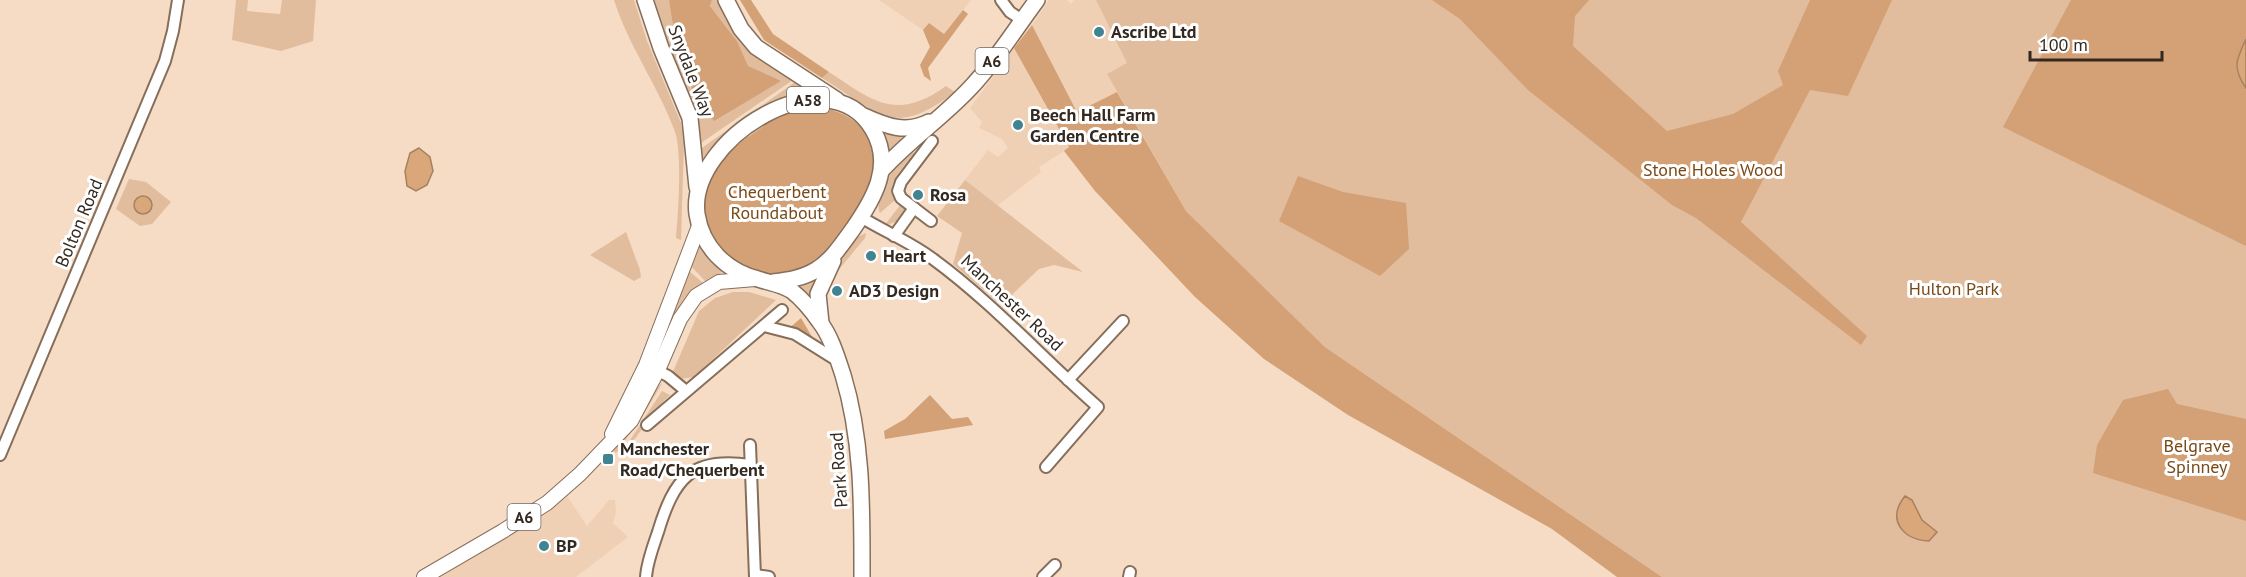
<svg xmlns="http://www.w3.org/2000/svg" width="2246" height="577" viewBox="0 0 2246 577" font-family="'PT Sans',sans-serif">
<rect width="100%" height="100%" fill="#f6dcc5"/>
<g fill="#f0d0b4">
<polygon points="879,0 971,0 944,34 929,23 923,30"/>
<polygon points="1049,0 1067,0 1071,4 1074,0 1096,0 1128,63 1108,74 1117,92 1078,113 1032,25"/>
<polygon points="1014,48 1069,148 1039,167 1041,172 997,206 965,180 988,150 998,157 1008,148 1002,139 979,128 982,122 970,108"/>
<polygon points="567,496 587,526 609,500 615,500 616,512 613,523 628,537 576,577 435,577"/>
</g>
<g fill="#e1bd9d">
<polygon points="236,0 248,0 247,11 280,14 282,0 316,0 313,41 281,51 232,40"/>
<path d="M614 0H634L647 41 681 123 684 143 681 240 676 238C678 214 683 150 674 129 657 84 628 45 614 0Z"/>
<path d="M651 0H669L677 51 748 67 737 41 710 6 712 0H719C744 44 749 53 793 80L701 143 696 116 666 44Z"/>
<polygon points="1096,0 2246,0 2246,577 1662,577 1325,347 1186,211 1107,74 1127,63"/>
<path d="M829 72C873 101 896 122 946 86L955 92C893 139 880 114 822 78Z"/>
<polygon points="795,82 814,93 777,100 717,142 701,161 699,150"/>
<polygon points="880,132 901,136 904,142 888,157"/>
<path d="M909 150 914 153C906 165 882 186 895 200L880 213C872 197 898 162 909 150Z"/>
<polygon points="129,179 146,182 171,202 152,224 140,226 116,209"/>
<polygon points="965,180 1083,272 1054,265 1039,269 1001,305 953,264 962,233 937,216"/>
<polygon points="901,204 907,210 898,221 884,226"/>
<polygon points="626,232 640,270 641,277 634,281 590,255"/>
<polygon points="866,233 865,238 826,285 851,240"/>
<polygon points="698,243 724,271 706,282 690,265"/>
<polygon points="688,270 703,283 679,308 657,358 655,354"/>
<polygon points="815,279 813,299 807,300 794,287"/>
<polygon points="733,292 749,292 776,300 694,377 680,379 672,374 699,311 715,298"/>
<path d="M663 382 642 417 616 453 614 451C622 440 657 385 663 382Z"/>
<path d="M662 391 670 395C650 412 642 435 623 451Z"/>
</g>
<g fill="#d3a175">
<path d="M669 0H712L710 6 737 41 748 66 781 81 714 121C684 88 675 42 669 0Z"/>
<polygon points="740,0 751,0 773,34 829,72 822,78 764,40"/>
<polygon points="1432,0 1589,0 1575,16 1573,46 1667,131 1733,114 1783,85 1778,71 1810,0 1892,0 1848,96 1810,90 1741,222 1867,336 1861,345 1696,218 1672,205 1528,90 1460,19"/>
<path d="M2071 0H2246C2246 12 2246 28 2246 39 2240 63 2228 62 2246 88V246L2003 127Z"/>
<polygon points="963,10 968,14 928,68 931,81 924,76 920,65 930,47 923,30 929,23 944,34"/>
<polygon points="1032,25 1077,112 1117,92 1186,211 1325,347 1662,577 1617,577 1552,529 1348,415 1264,359 1195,297 1095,191 1064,151 1069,147 1014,48"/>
<path d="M817 107C850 111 879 132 875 169 872 190 858 209 846 226 837 239 827 254 813 263 797 274 774 277 756 271 735 264 718 252 709 231 691 187 724 152 758 130 768 123 778 114 789 111 798 109 808 108 817 107Z"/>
<polygon points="1298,176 1343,192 1406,203 1409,249 1380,276 1279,221"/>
<polygon points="801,318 815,342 787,330"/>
<polygon points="2168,389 2177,404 2246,419 2246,521 2093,473 2097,445 2123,400"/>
<polygon points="930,395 952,419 968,417 973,425 885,439 884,431 905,419"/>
</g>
<g fill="#d9a77a" stroke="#a7815f" stroke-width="1.5">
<path d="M2246 39V88C2232 68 2236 60 2246 39Z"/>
<polygon points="419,148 430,157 433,171 427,185 416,191 407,186 405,171 410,153"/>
<circle cx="143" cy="205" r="9"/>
<path d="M1905 496 1912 500 1922 520 1937 532 1929 541C1903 540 1886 520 1905 496Z"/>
</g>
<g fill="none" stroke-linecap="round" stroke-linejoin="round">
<g stroke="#866e5a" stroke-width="14">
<g id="minor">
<polyline points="1001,0 1010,12 1022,20"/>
<path d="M861 217C885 232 911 242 933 259 993 303 1043 359 1098 407L1046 467"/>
<polyline points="931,221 901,198 898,191 901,182 932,141"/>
<polyline points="894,236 914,208"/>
<polyline points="764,326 795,334 838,361"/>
<polyline points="652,368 668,376 686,391"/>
<polyline points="1068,380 1123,321"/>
<polyline points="647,425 782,310"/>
<polyline points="750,445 755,577"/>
<polyline points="0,455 165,61 173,31 178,0"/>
<polyline points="756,575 769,577"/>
<path d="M646 577C647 562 653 547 658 532 674 479 691 456 750 465"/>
<polyline points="1043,577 1055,565"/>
<polyline points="1129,577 1130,572"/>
</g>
</g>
<g stroke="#866e5a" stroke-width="16">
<g id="major">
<polyline points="612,434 646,365 699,226"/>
<polyline points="424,577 503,531 547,503 580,474 631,421 658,370 680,319 696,296 719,282 755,279"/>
</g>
</g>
<g stroke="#866e5a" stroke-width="18">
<g id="highway">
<polyline points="645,0 661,48 690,118 697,187"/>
<polyline points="726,0 741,29 756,47 837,100"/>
<path d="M864 116C886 126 906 134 929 122"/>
<path d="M882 170C910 139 945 116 973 85 997 59 1016 28 1037 0"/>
<path d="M773 282C789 280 803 278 816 270 832 260 842 244 853 229 873 200 894 166 873 130 828 52 687 140 697 214 702 247 726 271 758 279 770 283 781 284 792 291 802 299 812 311 819 321 831 336 837 357 843 375 863 441 862 508 862 577"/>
<polyline points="821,323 818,294 833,261"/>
</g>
</g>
<use href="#minor" stroke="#fff" stroke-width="10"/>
<use href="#major" stroke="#fff" stroke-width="14"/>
<use href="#highway" stroke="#fff" stroke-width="15"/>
</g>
<g fill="#408492" stroke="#fff" stroke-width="2">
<circle cx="1099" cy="32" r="6"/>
<circle cx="1018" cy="125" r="6"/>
<circle cx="918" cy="195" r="6"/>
<circle cx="871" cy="256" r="6"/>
<circle cx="837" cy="291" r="6"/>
<rect x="602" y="453" width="12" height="12" rx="3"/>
<circle cx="544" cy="546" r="6"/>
</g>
<g text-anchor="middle" stroke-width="6" stroke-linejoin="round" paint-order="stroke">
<g fill="#fff" stroke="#706963" stroke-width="1.5">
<rect x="975.5" y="48" width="33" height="26" rx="4.5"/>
<rect x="787" y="87" width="42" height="26" rx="4.5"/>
<rect x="507.5" y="504" width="33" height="26" rx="4.5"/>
</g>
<g font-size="16" font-weight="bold" fill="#332920">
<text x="992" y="67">A6</text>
<text x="808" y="106">A58</text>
<text x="524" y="523">A6</text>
</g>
<g font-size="18" font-weight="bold" fill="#332920" stroke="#fff" text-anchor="start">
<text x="1111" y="38">Ascribe Ltd</text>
<text x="1030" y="121">Beech Hall Farm<tspan x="1030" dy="21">Garden Centre</tspan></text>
<text x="930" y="201">Rosa</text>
<text x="883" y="262">Heart</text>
<text x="849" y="297">AD3 Design</text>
<text x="620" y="455">Manchester<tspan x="620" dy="21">Road/Chequerbent</tspan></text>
<text x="556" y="552">BP</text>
</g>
<g font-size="18" fill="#332920" stroke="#fff">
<text transform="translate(691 71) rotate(69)" y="6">Snydale Way</text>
<text transform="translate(79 223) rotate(-67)" y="6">Bolton Road</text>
<text transform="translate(1012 303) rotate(43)" y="6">Manchester Road</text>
<text transform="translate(839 470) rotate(-94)" y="6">Park Road</text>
</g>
<g font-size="18" fill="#794917" stroke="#fff">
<text x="1713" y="176">Stone Holes Wood</text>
<text x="777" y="198">Chequerbent<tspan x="777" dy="21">Roundabout</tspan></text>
<text x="1954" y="295">Hulton Park</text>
<text x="2197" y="452">Belgrave<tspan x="2197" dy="21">Spinney</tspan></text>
</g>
</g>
<path d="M2030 51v9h132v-9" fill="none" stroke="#332920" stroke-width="3"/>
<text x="2039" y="51" font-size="18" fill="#332920" stroke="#ffffff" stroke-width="4.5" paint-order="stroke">100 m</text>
</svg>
